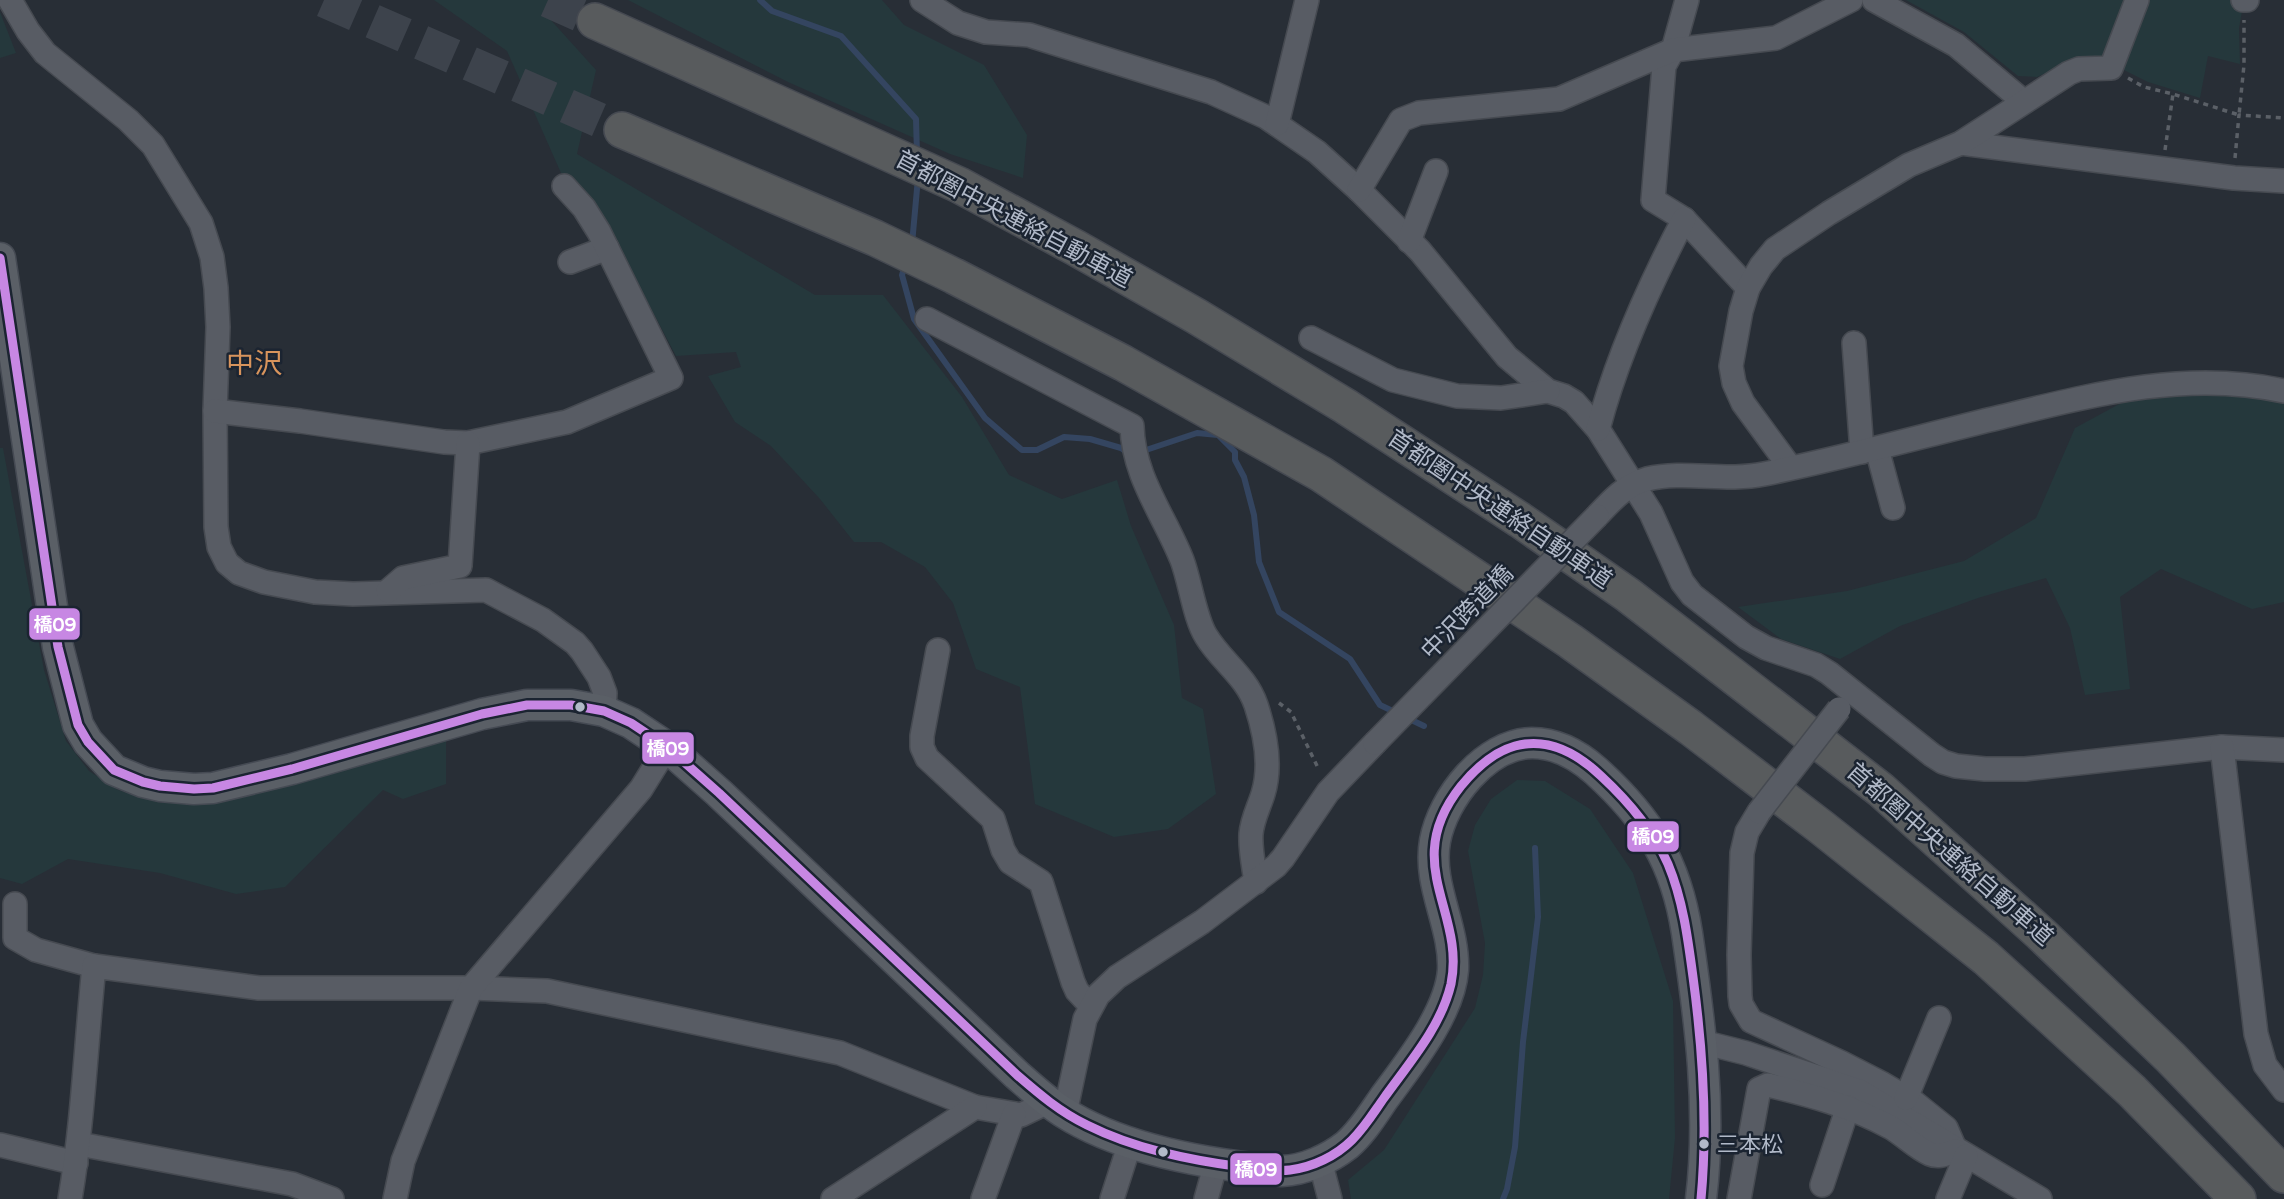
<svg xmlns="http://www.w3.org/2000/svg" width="2284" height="1199" viewBox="0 0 2284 1199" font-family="'Varela Round','Noto Sans JP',sans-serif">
<rect width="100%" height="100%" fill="#282e36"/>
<g fill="#25383c">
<polygon points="434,0 572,0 549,18 596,70 577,154 815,295 883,295 962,397 1009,475 1062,499 1117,480 1131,526 1174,625 1182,698 1203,709 1216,794 1168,829 1114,837 1035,804 1020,687 976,669 953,603 925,567 881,542 854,542 820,499 771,446 735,422 708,376 741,367 736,352 676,356 610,231 591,199 561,173 507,51"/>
<polygon points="628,0 882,0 904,25 984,65 1027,135 1023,178 950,154 788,82"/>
<polygon points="1906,0 2244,0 2239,28 2240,64 2208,56 2200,98 2148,82 2108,62 2081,57 2037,77 2018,76 1964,32"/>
<polygon points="0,12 16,53 0,58"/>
<polygon points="2186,394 2262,394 2284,401 2284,602 2252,609 2161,569 2120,597 2130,689 2085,695 2070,628 2046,578 1978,598 1900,626 1840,659 1781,639 1738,607 1847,591 1964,561 2036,518 2075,428 2123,402"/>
<polygon points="0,448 3,448 44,670 66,741 89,771 118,790 161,803 203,801 412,750 446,740 446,784 403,799 383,790 285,887 236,894 160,873 68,859 22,884 0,878"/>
<polygon points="1517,780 1545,781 1590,809 1633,873 1673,1001 1675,1138 1669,1199 1351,1199 1348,1180 1384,1150 1475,1008 1483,975 1485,943 1468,851 1475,825 1491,799"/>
</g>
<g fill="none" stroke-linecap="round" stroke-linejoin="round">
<g stroke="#344560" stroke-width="6">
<polyline points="760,0 772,11 841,36 916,119 917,154"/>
<polyline points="912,244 918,178"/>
<polyline points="905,265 902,275 914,319 985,418 1022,450 1037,450 1064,437 1090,439 1121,448 1130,455"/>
<polyline points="1140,452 1197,433 1218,435 1235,452 1235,460 1244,477 1254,515 1259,562 1279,612 1350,659 1380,705 1424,726"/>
<polyline points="1503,1199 1507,1189 1515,1147 1523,1042 1538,917 1535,848"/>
</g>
<g stroke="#3d434c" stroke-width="35" stroke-dasharray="35 18" stroke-linecap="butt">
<polyline points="324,0 622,130"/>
<polyline points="548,0 595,21"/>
</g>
<g stroke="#464a51" stroke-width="26">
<g id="minor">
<polyline points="10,0 28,31 45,53 128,120 153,145 201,223 212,257 216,288 218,327 215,411 216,527 219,547 227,563 239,573 264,582 315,592 353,594 486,590 543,620 575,643 582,651 599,677 605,693 604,711"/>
<polyline points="922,0 958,23 986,32 1029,35 1211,92 1266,117 1317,152 1359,190 1420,251 1507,357 1548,391 1564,396 1574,402 1598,429 1651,513 1682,582 1692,595 1746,637 1766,648 1816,665 1829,673 1932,755 1943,762 1956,766 1985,769 2025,769 2222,747 2284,750"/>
<polyline points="1687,0 1673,50 1664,66 1653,200 1684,219 1748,288"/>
<polyline points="1874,0 1956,45 2023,101"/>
<polyline points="2243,0 2247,0"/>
<polyline points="1277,124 1307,0"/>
<polyline points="1961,143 2234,178 2284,181"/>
<polyline points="1359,190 1401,120 1419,113 1559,99 1673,50 1776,38 1851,0"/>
<polyline points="1409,241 1436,171"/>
<polyline points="570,262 607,248"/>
<path d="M927 319 1132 426C1133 476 1164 515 1182 560 1190 581 1195 619 1206 636 1221 661 1246 676 1256 705 1265 732 1272 765 1263 794 1259 807 1252 820 1251 834 1250 850 1254 867 1256 882"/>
<polyline points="1311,338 1393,380 1457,396 1501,398 1548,391"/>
<polyline points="1854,343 1862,452"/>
<polyline points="215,411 300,421 444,442 468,443 567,422 671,378 599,232 584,208 564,186"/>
<path d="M1598 429C1617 356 1649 286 1684 219"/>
<polyline points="1877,449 1893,508"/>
<polyline points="1790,467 1743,403 1734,383 1731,366 1741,311 1748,288 1761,266 1775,249 1829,213 1909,165 1961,143 2069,73 2079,69 2111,68 2137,0"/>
<path d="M1597 516C1611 501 1625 485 1647 479 1685 470 1725 482 1764 474 1844 458 1922 436 2001 417 2095 394 2187 370 2284 391"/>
<polyline points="388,591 403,578 460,566 468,443"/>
<polyline points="938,650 922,736 922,747 927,758 993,819 1003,850 1010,862 1041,882 1073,982 1077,991 1091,1006"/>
<polyline points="2222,747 2256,1034 2265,1065 2284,1090"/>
<polyline points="1759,812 1747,832 1742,853 1739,955 1740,996 1741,1004 1751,1021 1842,1063 1881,1083 1915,1103 1946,1128 1956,1151"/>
<polyline points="15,904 15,938 36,950 94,966"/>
<polyline points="1702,1042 1746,1053 1859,1091 2040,1199"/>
<polyline points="1906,1098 1939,1018"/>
<polyline points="1065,1113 1085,1019 1098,995 1117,977 1202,922 1276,866 1283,858 1328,792 1375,743"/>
<polyline points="79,1144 292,1184 332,1199"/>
<polyline points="0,1145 76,1163"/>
<polyline points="1320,1161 1330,1199"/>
<polyline points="1822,1185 1848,1107"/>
<path d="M70 1199C83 1122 86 1044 94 966L259 988H471L547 991 840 1053 975 1107 1021 1115 1048 1102"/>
<polyline points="395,1199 403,1161 471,988 641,789 667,747"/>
<polyline points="833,1199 975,1107"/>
<polyline points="983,1199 1014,1114"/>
<polyline points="1112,1199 1130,1143"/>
<polyline points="1206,1199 1216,1163"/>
<path d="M1739 1199 1759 1089 1768 1085C1810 1095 1851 1106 1890 1127 1904 1135 1916 1148 1930 1154 1939 1158 1948 1153 1956 1151"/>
<polyline points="1948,1199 1966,1156"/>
</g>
</g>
<g stroke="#454a53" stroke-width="33">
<path id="major" d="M0 258 58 647 78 725 88 742 114 770 143 782 160 786 194 789 213 788 292 769 482 714 527 705H571L604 711 631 723 667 747 719 793 1017 1075C1032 1088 1047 1102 1063 1112 1124 1151 1211 1165 1282 1171 1305 1170 1329 1159 1347 1145 1362 1132 1373 1114 1384 1098 1409 1064 1450 1013 1453 970 1455 926 1427 885 1435 841 1443 798 1485 744 1532 743 1557 743 1578 755 1596 771 1649 819 1676 862 1687 933 1700 1021 1712 1110 1701 1199"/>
</g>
<g stroke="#454951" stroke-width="38">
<g id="highway">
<polyline points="595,21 959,185 1076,248 1196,316 1345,406 1520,520 1628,595 1881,790 2041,934 2171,1058 2284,1175"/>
<polyline points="622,130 875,238 954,276 1123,363 1321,474 1570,641 1691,728 1821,827 1986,958 2132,1091 2238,1199"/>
</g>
</g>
<g stroke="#5b6067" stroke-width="3.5" stroke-dasharray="5 5" stroke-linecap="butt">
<polyline points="2128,78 2144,87 2173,94 2239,115 2244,65 2244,20"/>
<polyline points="2165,150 2173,94"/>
<polyline points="2235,158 2239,115 2284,118"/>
<polyline points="1279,703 1291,712 1319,770"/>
</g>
<use href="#minor" stroke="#585c64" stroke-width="23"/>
<use href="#major" stroke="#5a5f66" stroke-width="30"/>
<use href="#highway" stroke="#585b5d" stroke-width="35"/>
<g stroke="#464a51" stroke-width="26" stroke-linecap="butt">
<g id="minor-bridge">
<polyline points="1375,743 1597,516"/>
<polyline points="1759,812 1839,709"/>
</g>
</g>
<use href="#minor-bridge" stroke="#585c64" stroke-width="23"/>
<g stroke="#1b2431" stroke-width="14">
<path id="bus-1" d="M0 258 58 647 78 725 88 742 114 770 143 782 160 786 194 789 213 788 292 769 482 714 527 705H571L604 711 631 723 667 747 719 793 1017 1075C1039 1094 1060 1112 1087 1125 1135 1149 1189 1160 1242 1167 1258 1169 1275 1172 1290 1170 1313 1167 1336 1156 1352 1140 1365 1127 1374 1112 1384 1098 1409 1063 1441 1027 1451 984 1466 911 1399 864 1461 786 1475 769 1493 752 1515 746 1548 737 1578 754 1601 776 1628 801 1653 830 1668 864 1683 900 1688 939 1693 977 1703 1051 1708 1124 1701 1199"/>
</g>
<use href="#bus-1" stroke="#c787e3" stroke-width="9"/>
</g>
<g fill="#b1b9c8" stroke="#1b2431" stroke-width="2.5">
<circle cx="580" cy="707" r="6"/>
<circle cx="1704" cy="1144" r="6"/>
<circle cx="1163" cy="1152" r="6"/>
</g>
<g text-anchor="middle" stroke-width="5" stroke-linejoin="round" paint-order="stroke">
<g font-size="22" fill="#b1b9c8" stroke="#1b2431" text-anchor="start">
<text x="1717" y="1152">三本松</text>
</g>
<g font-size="24" fill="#b1b9c8" stroke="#1b2431">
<text transform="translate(1014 219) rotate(28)" y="8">首都圏中央連絡自動車道</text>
<text transform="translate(1500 509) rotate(34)" y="8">首都圏中央連絡自動車道</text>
<text transform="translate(1467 612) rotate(-46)" y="8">中沢跨道橋</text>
<text transform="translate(1950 854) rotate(41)" y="8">首都圏中央連絡自動車道</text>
</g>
<g font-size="28" fill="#d8945c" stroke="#1b2431">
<text x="254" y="373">中沢</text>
</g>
</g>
<g stroke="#1b2431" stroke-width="2.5">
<rect x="28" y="607" width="53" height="34" rx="7" fill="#c787e3"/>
<rect x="641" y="731" width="54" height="34" rx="7" fill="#c787e3"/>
<rect x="1626" y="820" width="54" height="33" rx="7" fill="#c787e3"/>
<rect x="1229" y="1152" width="54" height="34" rx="7" fill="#c787e3"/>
</g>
<g font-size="19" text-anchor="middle" font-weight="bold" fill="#fff">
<text x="55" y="631">橋09</text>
<text x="668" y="755">橋09</text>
<text x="1653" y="843">橋09</text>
<text x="1256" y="1176">橋09</text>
</g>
</svg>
